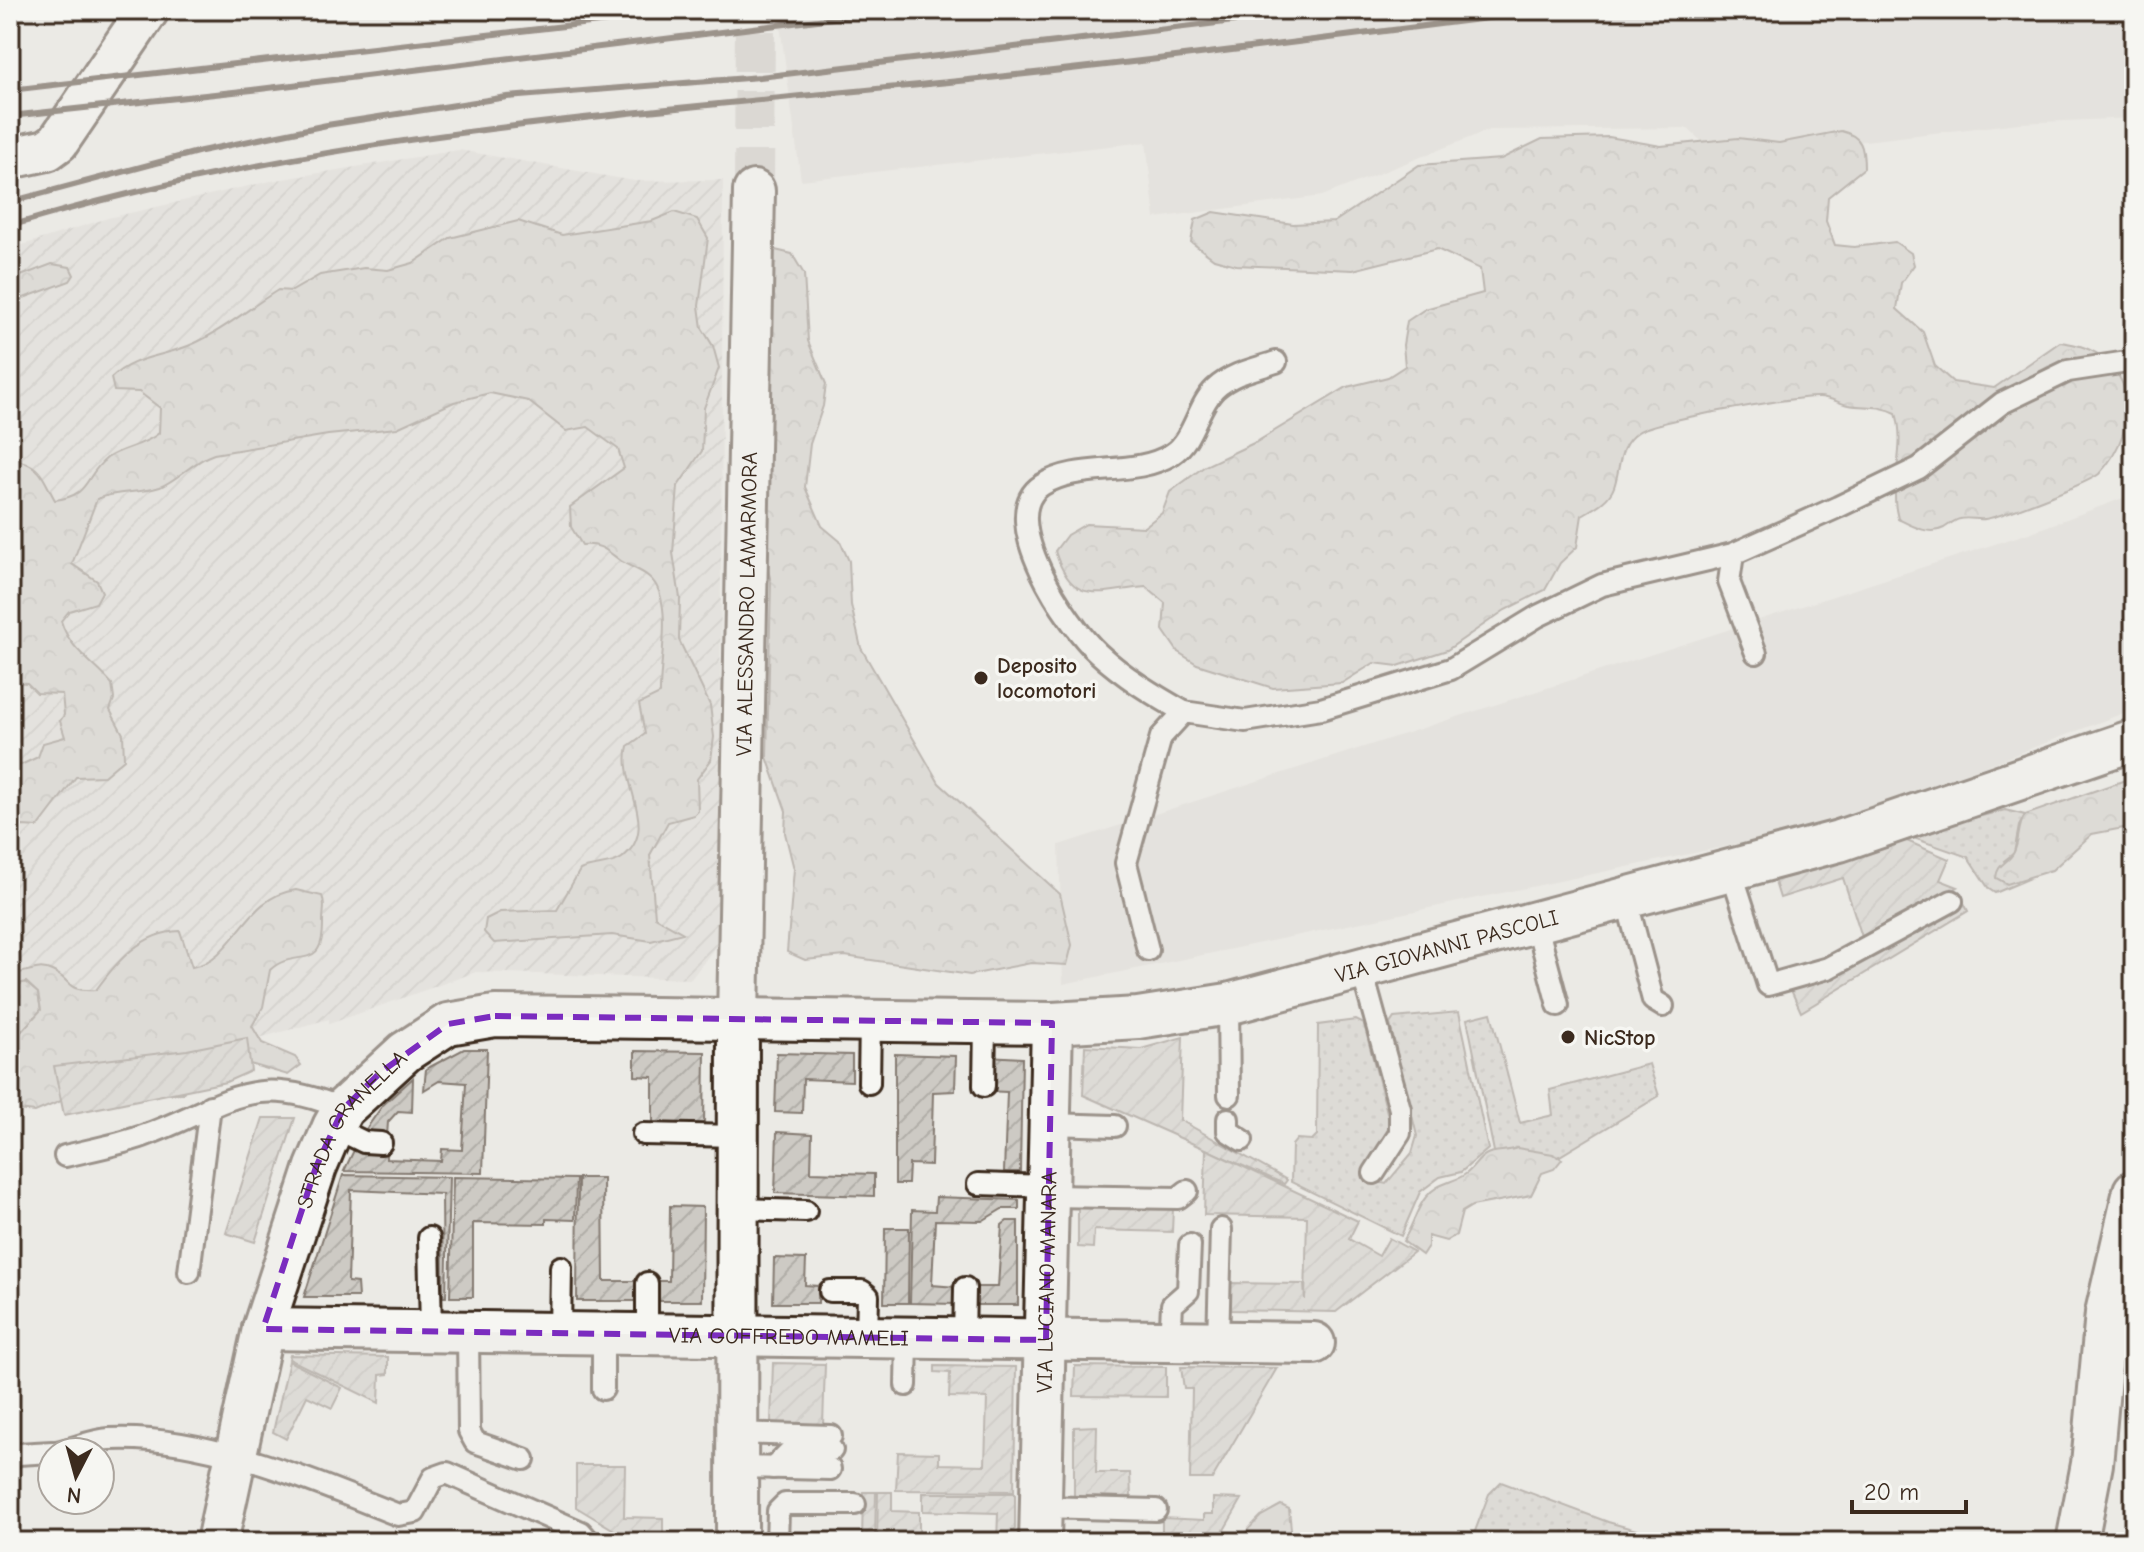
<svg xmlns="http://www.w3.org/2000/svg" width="2144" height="1552" viewBox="0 0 2144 1552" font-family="'Comic Neue',sans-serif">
<defs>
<pattern id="industrial-furrows" width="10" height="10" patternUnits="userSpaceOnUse" patternTransform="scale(2)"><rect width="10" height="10" fill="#dcdad4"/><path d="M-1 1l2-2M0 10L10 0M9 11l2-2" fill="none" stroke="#bebbb6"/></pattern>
<pattern id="grass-dots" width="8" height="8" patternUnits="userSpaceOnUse" patternTransform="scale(2)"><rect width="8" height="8" fill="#cdcac4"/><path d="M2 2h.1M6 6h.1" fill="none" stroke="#b1aea8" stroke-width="1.8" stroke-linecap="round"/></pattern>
<pattern id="forest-crowns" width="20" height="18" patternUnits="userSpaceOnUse" patternTransform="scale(2)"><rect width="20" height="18" fill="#cdcac4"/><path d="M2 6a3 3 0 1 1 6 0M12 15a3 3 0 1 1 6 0" fill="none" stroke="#b1aea8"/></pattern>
<pattern id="garden-furrows" width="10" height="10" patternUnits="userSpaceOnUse" patternTransform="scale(2)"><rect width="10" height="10" fill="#cdcac4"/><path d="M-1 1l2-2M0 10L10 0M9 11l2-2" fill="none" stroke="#b1aea8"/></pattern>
</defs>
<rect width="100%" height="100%" fill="#ebeae5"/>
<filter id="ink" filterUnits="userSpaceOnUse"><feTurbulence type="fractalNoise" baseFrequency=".0125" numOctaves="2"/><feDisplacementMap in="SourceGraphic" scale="16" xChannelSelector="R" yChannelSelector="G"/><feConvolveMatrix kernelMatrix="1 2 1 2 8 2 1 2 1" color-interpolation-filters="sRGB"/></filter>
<g filter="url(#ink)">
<g fill="#dcdad4">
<polygon points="778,10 2134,10 2134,118 2019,123 1720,158 1687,128 1489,130 1322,196 1155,218 1146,142 801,180"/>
<polygon points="2134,494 2134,709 1834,824 1063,984 1059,845 2029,533"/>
</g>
<polygon fill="url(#industrial-furrows)" points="459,150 634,181 723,180 719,942 691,979 476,972 329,1024 329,1019 10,1105 10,249 108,218 271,181"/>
<g fill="url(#grass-dots)" stroke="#847a71" stroke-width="2">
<polygon points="2005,810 2025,815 2019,826 2014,853 2004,861 2019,878 2028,879 1995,893 1989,889 1968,857 1916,839 1911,834"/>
<polygon points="25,982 38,993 41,1010 10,1044 10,987"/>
<polygon points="1459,1012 1488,1149 1461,1172 1440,1177 1420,1192 1401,1236 1291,1182 1292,1145 1297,1139 1312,1140 1317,1135 1318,1025 1356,1020 1364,1024 1390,1124 1389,1135 1363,1169 1374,1181 1386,1184 1412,1153 1417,1136 1390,1024 1394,1018"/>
<polygon points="1491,1013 1520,1123 1553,1115 1550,1090 1649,1064 1659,1096 1502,1191 1467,1019"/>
<polygon points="1501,1482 1608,1522 1678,1542 1632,1537 1630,1542 1471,1542 1489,1494"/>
</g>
<g fill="url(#forest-crowns)" stroke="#847a71" stroke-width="2">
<path d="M1841 131C1862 136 1864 147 1864 168L1828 197 1826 221 1835 245 1854 247 1895 242 1911 253 1914 265 1901 283 1897 309 1923 332 1935 366 1953 382 1994 388 2060 342C2137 350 2144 426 2099 474 2086 484 2000 517 1985 519 1977 520 1968 517 1960 519 1954 520 1949 525 1944 528 1929 536 1912 526 1898 519 1888 483 1907 450 1896 413 1876 404 1867 408 1848 405 1839 403 1829 397 1819 397 1793 397 1656 420 1638 432 1617 446 1621 468 1614 487 1609 501 1594 508 1582 515L1577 547 1560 563 1545 590 1505 610 1447 650 1398 666 1374 663 1342 683 1273 688 1197 664 1178 652 1163 630 1165 603 1146 587C1100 590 1073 609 1055 551L1067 535 1086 524 1144 527 1162 513 1170 492 1205 466 1258 441 1347 387 1388 377 1405 366 1403 345 1407 321 1425 309 1483 293 1480 269 1437 249 1353 270 1236 265 1214 259 1191 242 1195 220 1214 212 1293 224 1334 222 1419 165 1501 159 1542 139 1609 137 1661 146 1738 138 1779 143Z"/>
<path d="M674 212 697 219 708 238 699 306 702 328 713 346 719 368 704 408 702 451 678 486 673 553 680 598 679 640 710 705 714 737 711 760 697 779 698 811 694 815 668 822 650 855 655 917 683 933 651 941 612 935 494 943 484 932 486 919 500 912 557 910 580 870C592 864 611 866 622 858 661 828 618 784 628 746L645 734 639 704 660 694C659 664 675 598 649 577 641 570 630 567 621 561 607 551 601 543 582 545L571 527 570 507 624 468 618 449 588 427 566 431 528 401 490 393 454 402 397 428 328 435 214 454C193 461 179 479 160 487 139 494 117 490 97 499L72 564 97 581 102 592 96 603 69 611 61 621C70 651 94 662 112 684L114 699 110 710 123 734 124 759 104 776 76 777 38 827 23 826 10 832V770L38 757 43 743 65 737 60 721 64 715 62 694 37 693 27 683 10 682V467L21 461C43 468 44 481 55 500 92 495 83 477 107 458 123 447 144 446 159 433L160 408 139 392 114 391 111 378C134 355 166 357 195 343 226 329 250 307 278 290L292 291 320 275 364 268 388 270 413 263 450 238 518 221 562 235 652 221Z"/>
<polygon points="771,249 792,254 804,274 808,341 826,384 823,406 810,444 805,487 822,526 840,541 849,561 851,605 861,648 939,783 1060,894 1072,945 1067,965 1031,963 970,975 845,956 805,960 787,952 794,869 785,833 786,811 767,757 771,582 762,544"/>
<polygon points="52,264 70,267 74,275 70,281 10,303 10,280"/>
<path d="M2134 777V826L2092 834 2052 870 2007 884 1996 878C1997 863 2008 864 2014 852 2020 840 2017 827 2025 815Z"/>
<path d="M296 890 322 896C326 904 323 911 323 921 324 975 295 946 270 970L263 1007 252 1026 262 1043 295 1057 301 1065 288 1075 236 1060 191 1078 183 1093 68 1098 35 1112 10 1109V1044L41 1010 38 993 26 982 10 987V973C25 976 36 963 52 971 73 980 64 992 96 990 117 961 142 932 180 931L192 967C236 959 244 896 296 890Z"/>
<path d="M1517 1148 1553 1154 1562 1159 1554 1169 1542 1173 1531 1195 1472 1206 1462 1212 1456 1235 1446 1241 1428 1236V1246L1422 1255 1403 1241C1412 1228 1417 1207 1426 1197 1438 1182 1450 1184 1464 1175 1473 1170 1477 1159 1487 1154 1496 1150 1507 1152 1517 1148Z"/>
<polygon points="1281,1505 1289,1509 1292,1539 1299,1542 1236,1542 1261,1516"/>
</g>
<g fill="url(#garden-furrows)" stroke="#847a71" stroke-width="2">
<polygon points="1900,838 1949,859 1940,880 1958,887 1863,940 1843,878 1780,898 1774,879"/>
<path d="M1964 903 1968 911 1801 1012 1791 990C1853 969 1907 936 1964 903Z"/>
<polygon points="1183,1037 1180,1120 1287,1180 1284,1184 1083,1095 1085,1046 1141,1049"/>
<polygon points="247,1038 251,1071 226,1082 64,1115 54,1066 187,1050"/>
<polygon points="464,1049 487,1049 483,1173 344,1171 355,1148 386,1151 386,1159 441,1161 442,1149 462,1150 466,1083 439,1081 424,1090 426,1069"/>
<polygon points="635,1051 705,1052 704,1126 653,1125 653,1077 635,1076"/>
<polygon points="777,1053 852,1055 852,1081 803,1079 802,1113 775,1112"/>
<polygon points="895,1054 956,1056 955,1091 933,1092 931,1165 909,1164 908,1184 895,1184"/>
<polygon points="987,1056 1022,1058 1020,1172 1004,1172 1007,1092 986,1091"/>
<polygon points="413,1078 412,1112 398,1111 388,1122 387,1136 364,1132 383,1105"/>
<polygon points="263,1118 295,1118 255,1242 226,1233"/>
<polygon points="777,1132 812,1134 811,1172 874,1174 874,1196 775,1193"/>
<polygon points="1206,1149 1358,1221 1349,1239 1379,1256 1389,1238 1414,1252 1336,1312 1231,1310 1231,1283 1304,1284 1305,1300 1307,1217 1204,1215"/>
<polygon points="343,1175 449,1177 446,1297 443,1297 442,1194 351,1190 348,1282 357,1283 358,1297 304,1297"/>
<polygon points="453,1177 576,1179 575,1220 546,1219 546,1224 473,1223 473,1297 450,1297"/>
<polygon points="578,1178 603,1178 604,1281 638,1281 638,1301 577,1301"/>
<polygon points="936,1197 1019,1200 1019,1209 1002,1209 982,1221 935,1220 932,1285 956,1287 956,1304 910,1303 912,1210 935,1211"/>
<polygon points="670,1206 703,1207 702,1301 653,1301 654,1281 669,1281"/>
<polygon points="1078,1206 1173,1208 1172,1232 1094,1230 1093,1248 1078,1247"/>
<polygon points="1007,1221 1018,1221 1018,1305 975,1305 975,1287 998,1287 1002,1225"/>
<polygon points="885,1228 909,1228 908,1303 884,1303"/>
<polygon points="774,1258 806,1259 805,1285 818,1286 818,1303 773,1303"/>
<polygon points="290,1355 388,1357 388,1374 380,1375 379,1403 289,1359"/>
<polygon points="289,1361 342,1388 332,1408 307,1396 286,1439 273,1432"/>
<polygon points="773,1363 825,1364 823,1426 771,1423"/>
<polygon points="935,1366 1016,1367 1014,1491 896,1490 898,1452 939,1453 939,1464 985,1465 987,1398 949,1397 950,1373 935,1372"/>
<polygon points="1075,1366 1166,1367 1166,1397 1074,1396"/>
<polygon points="1181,1367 1277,1368 1212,1479 1190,1479 1192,1389 1184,1389"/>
<polygon points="1097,1426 1096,1473 1130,1473 1131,1497 1074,1496 1074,1427"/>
<polygon points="576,1465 625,1465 624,1517 663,1518 663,1542 634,1542 576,1507"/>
<polygon points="863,1492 876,1492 875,1542 862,1542"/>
<polygon points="878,1492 892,1492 892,1511 919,1512 919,1542 877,1542"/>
<polygon points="923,1493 1015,1493 1015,1529 997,1542 998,1513 923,1511"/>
<polygon points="1213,1498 1242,1499 1217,1542 1162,1542 1162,1518 1204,1520 1204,1514 1213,1514"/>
</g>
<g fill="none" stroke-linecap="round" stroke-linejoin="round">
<polyline stroke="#c8c4bd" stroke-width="40" stroke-dasharray="40 20" stroke-linecap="butt" points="754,191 755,10"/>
<g stroke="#3b2a1e" stroke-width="26">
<g id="service">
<polyline points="1733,554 1729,582 1756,653"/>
<path d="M1184 712C1154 695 1124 677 1098 653 1069 627 993 516 1042 485 1080 461 1134 478 1172 454 1194 440 1197 406 1215 389 1232 373 1255 369 1276 362"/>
<polyline points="1731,870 1768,985 1828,968 1952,901"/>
<polyline points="1626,898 1653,1000 1663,1006"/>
<polyline points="1536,922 1558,1005"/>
<polyline points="1148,950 1126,863 1161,737 1184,712 1245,721 1321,709 1451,669 1538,616 1602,585 1733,554 1838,507 1919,468 2002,403 2068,371 2134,361"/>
<polyline points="1361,967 1400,1109 1400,1133 1374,1173"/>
<polyline points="1228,1004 1229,1095"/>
<polyline points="869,1083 870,1020"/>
<polyline points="984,1086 985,1023"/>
<polyline points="1228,1119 1228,1131 1242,1140"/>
<polyline points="1050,1124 1115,1126"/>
<polyline points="333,1127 364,1142 381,1143"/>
<polyline points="643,1134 738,1136"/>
<path d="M65 1156C90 1150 118 1145 143 1136 227 1106 249 1069 343 1109"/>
<polyline points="978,1184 1049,1186"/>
<polyline points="1049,1196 1178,1198 1187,1191"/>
<polyline points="738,1209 806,1211"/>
<polyline points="429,1238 431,1331"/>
<polyline points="189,1272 210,1106"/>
<polyline points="647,1283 647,1335"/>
<polyline points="830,1291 862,1291 868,1296 867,1337"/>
<polyline points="468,1332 469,1431 475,1442 524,1459"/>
<polyline points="560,1333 561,1267"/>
<polyline points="603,1334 603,1389"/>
<polyline points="964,1339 965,1288"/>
<polyline points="1170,1342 1172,1305 1188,1291 1190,1245"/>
<polyline points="1218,1342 1221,1229"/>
<polyline points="906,1385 907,1338"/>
<polyline points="737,1433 831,1436"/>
<path d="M56 1452C73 1449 92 1440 109 1439 204 1434 312 1481 398 1515L415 1512 433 1478 447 1473 581 1532 590 1542"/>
<polyline points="10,1459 18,1454 52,1452"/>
<polyline points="737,1467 830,1469"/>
<polyline points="773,1468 792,1449 832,1450"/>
<polyline points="1041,1507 1156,1510"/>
<polyline points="777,1542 778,1511 785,1504 855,1504"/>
</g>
</g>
<g stroke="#3b2a1e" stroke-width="46">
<g id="minor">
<polyline points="10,158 47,150 58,142 148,10"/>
<path id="s1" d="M263 1329 1314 1343"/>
<path id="s2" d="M217 1542 263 1329 316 1167 333 1127 343 1109 405 1052 448 1024 495 1016 1052 1023 1138 1018 1228 1004 1839 841 2134 740"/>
<path id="s3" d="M737 1542 738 1019 754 191"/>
<path id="s4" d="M1040 1542 1052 1023"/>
<polyline points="2077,1542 2092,1464 2106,1313 2134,1191"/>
</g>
</g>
<use href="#service" stroke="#f6f6f2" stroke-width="20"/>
<use href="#minor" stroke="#f6f6f2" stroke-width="40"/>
<g stroke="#3b2a1e" stroke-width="6">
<polyline points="10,90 703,10"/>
<polyline points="10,116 252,90 899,10"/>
<polyline points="10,202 201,151 327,125 507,97 760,77 1328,10"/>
<path d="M10 226C319 132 640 113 959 81 1156 61 1353 35 1550 10"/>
</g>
</g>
</g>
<path d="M0 0H2144V1552H0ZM495 1016 1052 1023 1046 1340 263 1329 316 1167 343 1109 381 1072 448 1024Z" fill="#ebeae5" fill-opacity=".55" fill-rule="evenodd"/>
<path fill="none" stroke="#7b2cbf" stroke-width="6" stroke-dasharray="16 10" stroke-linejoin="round" d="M495 1016 1052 1023 1046 1340 263 1329 316 1167 343 1109 381 1072 448 1024Z"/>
<g fill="#3b2a1e" stroke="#f6f6f2" stroke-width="3">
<circle cx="981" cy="678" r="8"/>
<circle cx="1568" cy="1037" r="8"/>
</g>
<g text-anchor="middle" stroke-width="7" stroke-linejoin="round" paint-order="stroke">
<g font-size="22" fill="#3b2a1e" stroke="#f6f6f2">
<text dy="8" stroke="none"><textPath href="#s3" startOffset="938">VIA ALESSANDRO LAMARMORA</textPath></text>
<text dy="8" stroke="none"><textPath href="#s2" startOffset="1596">VIA GIOVANNI PASCOLI</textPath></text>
<text dy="8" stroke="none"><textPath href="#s2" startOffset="440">STRADA GRANELLA</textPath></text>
<text dy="8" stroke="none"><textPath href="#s4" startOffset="260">VIA LUCIANO MANARA</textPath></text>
<text dy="8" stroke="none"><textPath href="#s1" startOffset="526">VIA GOFFREDO MAMELI</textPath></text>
</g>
<g font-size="22" font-weight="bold" fill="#3b2a1e" stroke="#f6f6f2" text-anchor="start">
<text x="997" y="673">Deposito<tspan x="997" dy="25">locomotori</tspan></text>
<text x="1584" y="1045">NicStop</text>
</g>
</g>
<rect width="2144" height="1552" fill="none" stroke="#f6f6f2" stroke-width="40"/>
<rect x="20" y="20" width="2104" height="1512" fill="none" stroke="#3b2a1e" stroke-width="3" filter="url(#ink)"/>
<g transform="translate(76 1476) rotate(186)"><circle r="38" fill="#f6f6f2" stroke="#aba49d" stroke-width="2"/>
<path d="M0-6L14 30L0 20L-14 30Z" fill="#3b2a1e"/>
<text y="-12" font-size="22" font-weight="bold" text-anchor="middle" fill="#3b2a1e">N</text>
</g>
<path d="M1852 1500v12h114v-12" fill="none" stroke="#3b2a1e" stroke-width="4"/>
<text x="1864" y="1500" font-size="24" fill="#3b2a1e" stroke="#f6f6f2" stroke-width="6" paint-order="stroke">20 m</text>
</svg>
